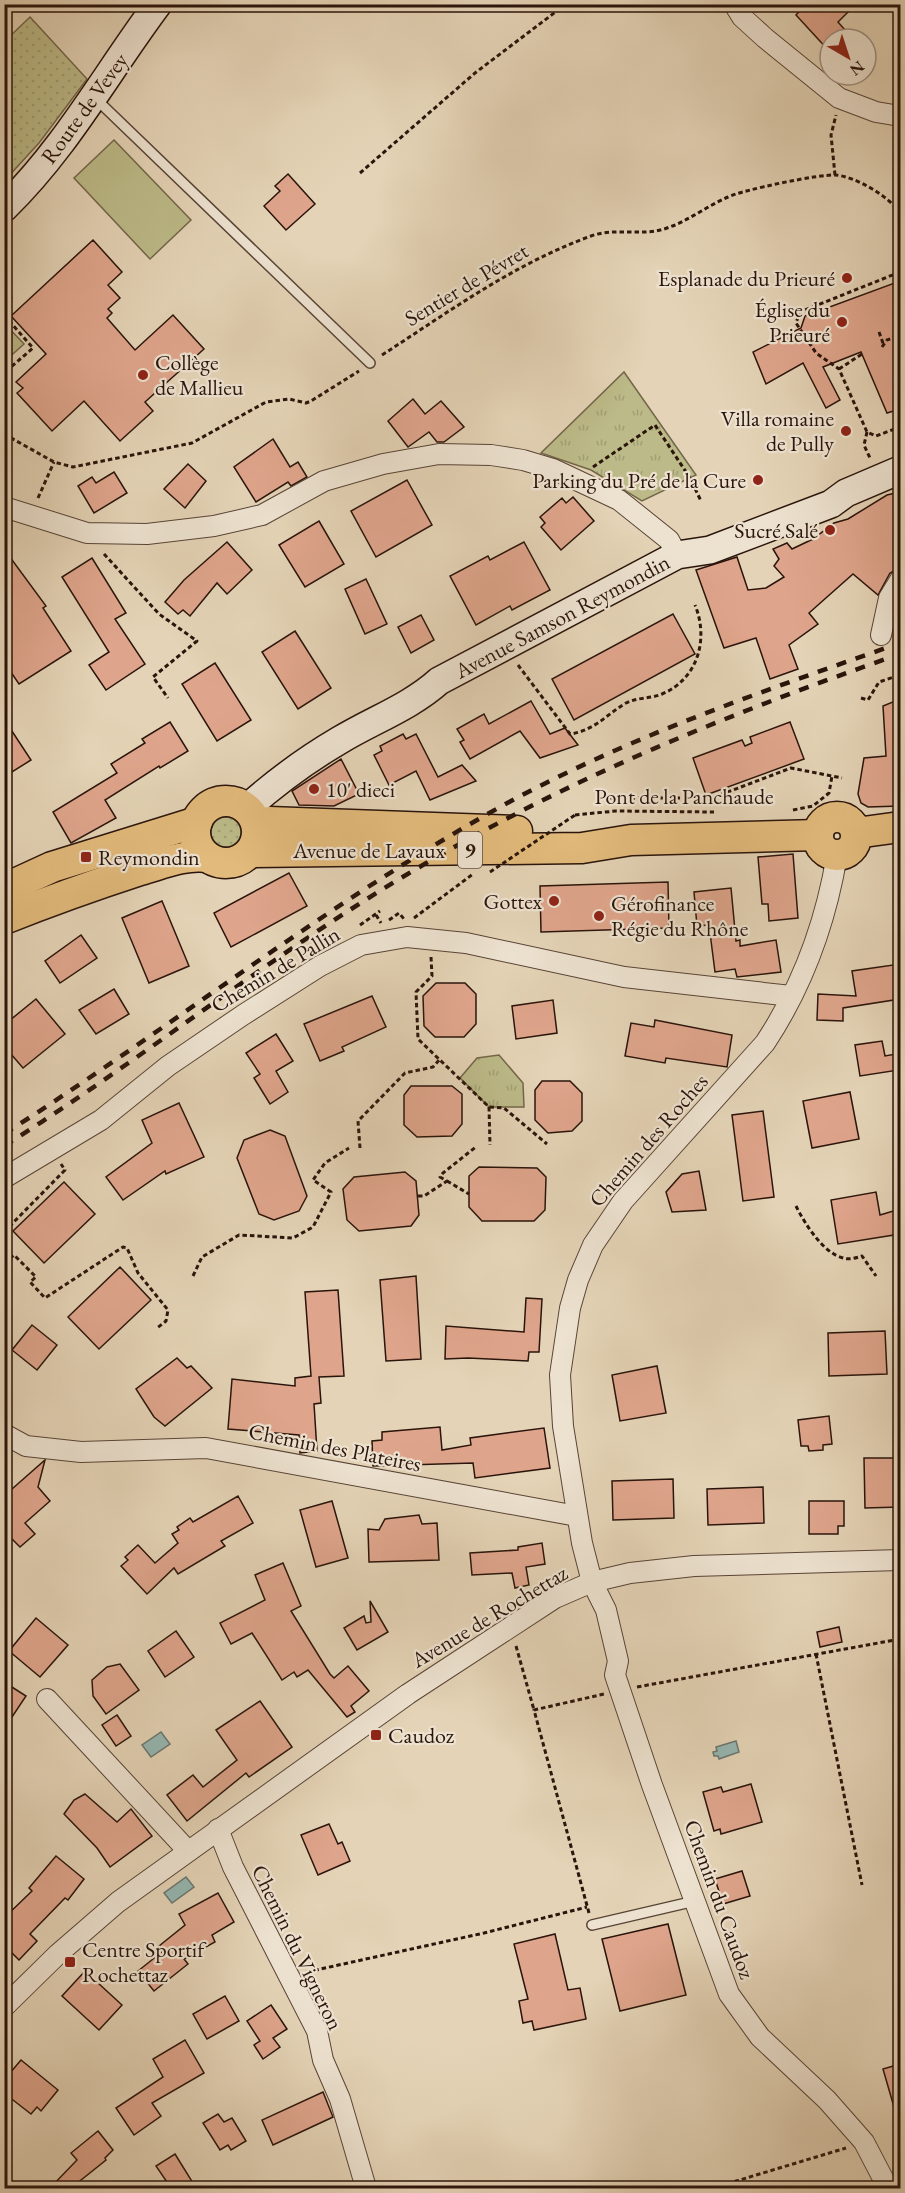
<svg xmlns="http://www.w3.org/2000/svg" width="905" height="2193" viewBox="0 0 905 2193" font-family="'EB Garamond',serif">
<defs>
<pattern id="grass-dots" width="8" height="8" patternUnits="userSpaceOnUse" patternTransform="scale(1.5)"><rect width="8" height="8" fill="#bcba88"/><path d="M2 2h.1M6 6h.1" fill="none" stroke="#a29f74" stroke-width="1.8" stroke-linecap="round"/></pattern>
<pattern id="park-tufts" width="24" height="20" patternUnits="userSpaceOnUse" patternTransform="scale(1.5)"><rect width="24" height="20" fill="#bcba88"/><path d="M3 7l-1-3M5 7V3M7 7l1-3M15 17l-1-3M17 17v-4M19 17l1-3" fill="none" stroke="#a29f74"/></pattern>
</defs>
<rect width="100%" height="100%" fill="#e4d3b6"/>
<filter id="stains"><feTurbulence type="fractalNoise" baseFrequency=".00333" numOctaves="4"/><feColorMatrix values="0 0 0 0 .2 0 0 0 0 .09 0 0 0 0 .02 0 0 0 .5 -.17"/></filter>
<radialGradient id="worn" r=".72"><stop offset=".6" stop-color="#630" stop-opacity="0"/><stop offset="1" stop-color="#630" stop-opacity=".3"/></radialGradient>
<g fill="url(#grass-dots)" stroke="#73674a" stroke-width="1.5">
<polygon points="30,17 87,79 39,143 5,180 5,41"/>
<circle cx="226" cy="832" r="15"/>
</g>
<g fill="url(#park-tufts)" stroke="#73674a" stroke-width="1.5">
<polygon points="624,372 696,475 642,501 591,470 541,453"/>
<polygon points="499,1055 523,1083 524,1107 489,1107 460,1078 477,1058"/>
</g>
<g fill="#bcba88" stroke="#73674a" stroke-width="1.5">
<polygon points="114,140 191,220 150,259 74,178"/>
<polygon points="4,323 24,344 5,361 4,361"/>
</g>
<g fill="#95b7b2" stroke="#6a766f" stroke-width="1.5">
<polygon points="161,1732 170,1744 151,1757 142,1745"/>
<polygon points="736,1741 739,1752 719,1759 718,1756 714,1756 713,1752 717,1751 716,1747"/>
<polygon points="186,1877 194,1887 172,1903 164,1893"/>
</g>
<g fill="#dfa58c" stroke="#2a140b" stroke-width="1.5">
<polygon points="806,4 856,4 838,22 853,39 830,39 830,52 796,15"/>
<polygon points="288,174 315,204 286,230 264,206 280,191 275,186"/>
<polygon points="93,240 122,272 108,285 120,298 108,309 112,313 107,318 135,350 173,315 204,349 145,402 153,411 120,441 84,401 52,431 17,393 23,388 16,382 46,354 11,316"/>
<polygon points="900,281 900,409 887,413 861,352 823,367 840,400 826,408 803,363 766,384 753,352 801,328 805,316"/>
<polygon points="413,399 425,414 441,401 464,427 444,442 437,442 429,432 408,447 388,421"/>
<polygon points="273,439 290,467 298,462 307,477 291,486 288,482 256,502 234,467"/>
<polygon points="188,464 206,481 185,508 164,489"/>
<polygon points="114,472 127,493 94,513 78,486 92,477 96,483"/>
<polygon points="407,480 432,525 376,557 351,511"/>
<polygon points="900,492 900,568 890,573 878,595 853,574 809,613 818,624 789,645 798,669 770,679 756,638 724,648 696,570 737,557 748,590 766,588 784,577 774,566 779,559 773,549 787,543 792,549 813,539 834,523 848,519 887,495"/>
<polygon points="573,497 594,521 561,550 541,527 545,523 540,517 562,498 566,503"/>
<polygon points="319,521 344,564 305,587 279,545"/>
<polygon points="227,542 252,570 227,594 217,583 190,616 183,610 178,614 165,602 184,580"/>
<polygon points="524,542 550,590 512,610 510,606 476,625 450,576 488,556 490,560"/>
<polygon points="4,549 46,606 43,608 71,651 19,684 4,662"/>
<polygon points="92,558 126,613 115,619 145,664 106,690 89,665 109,652 62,577"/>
<polygon points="366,579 387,624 365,634 345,589"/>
<polygon points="673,614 695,654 574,720 552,679"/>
<polygon points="421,615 434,640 411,653 398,627"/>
<polygon points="295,631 331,688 298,709 262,652"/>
<polygon points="215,663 251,720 217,741 182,684"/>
<polygon points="900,699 900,806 868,807 861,803 858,794 864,758 886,756 883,706"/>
<polygon points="531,701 550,734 565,728 578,745 540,758 520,731 470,759 460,742 464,740 457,729 484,714 489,724"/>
<polygon points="4,719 31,760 4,777"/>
<polygon points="170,722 188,751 160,768 159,766 105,800 116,818 71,843 53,812 117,773 111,764 145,743 142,739"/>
<polygon points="790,722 804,759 706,795 693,758 742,740 745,746 752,743 750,737"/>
<polygon points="403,734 406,739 416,734 438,777 462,765 476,781 430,800 416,771 389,785 374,755 382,751 380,746"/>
<polygon points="341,759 359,794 334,806 299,805 292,791"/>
<polygon points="793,854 798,918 769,921 768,904 762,904 758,857"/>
<polygon points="289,873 307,906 231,947 214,913"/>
<polygon points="668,882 669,928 541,932 540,886"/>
<polygon points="731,888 736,941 740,940 740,946 776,940 781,972 737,977 735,969 715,972 709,925 697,926 694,892"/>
<polygon points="162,901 189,966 149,983 122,918"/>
<polygon points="81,935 97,958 60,983 45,961"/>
<polygon points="900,964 900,999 843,1008 843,1021 817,1020 818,994 856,996 852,971"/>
<polygon points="436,983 465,983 476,994 476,1024 464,1037 435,1037 424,1026 423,996"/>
<polygon points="114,989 129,1014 96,1034 79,1010"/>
<polygon points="372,996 386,1027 342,1047 344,1051 320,1061 304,1024"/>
<polygon points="36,999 65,1034 23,1068 4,1046 4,1025"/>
<polygon points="553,1000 557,1033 516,1039 512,1006"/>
<polygon points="655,1020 732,1035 727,1067 666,1058 665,1063 625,1056 631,1023 654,1027"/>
<polygon points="276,1034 293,1061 276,1071 288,1092 270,1104 254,1078 260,1074 246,1053"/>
<polygon points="882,1041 885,1056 896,1054 899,1070 860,1076 855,1045"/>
<polygon points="542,1081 570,1081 582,1093 582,1121 572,1131 548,1133 535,1120 535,1090"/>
<polygon points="411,1086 452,1086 462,1094 462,1124 452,1136 417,1137 404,1125 404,1095"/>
<polygon points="850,1092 859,1139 812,1148 803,1101"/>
<polygon points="179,1103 204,1157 166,1174 165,1171 123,1200 106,1177 152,1143 142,1120"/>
<polygon points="763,1111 774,1197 743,1201 732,1115"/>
<polygon points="270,1130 285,1136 307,1196 299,1211 274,1220 259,1214 237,1158 244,1140"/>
<polygon points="479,1167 537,1168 546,1177 545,1210 534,1221 482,1221 469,1207 469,1176"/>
<polygon points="699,1171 706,1210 672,1212 666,1192 682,1174"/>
<polygon points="405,1172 416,1181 419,1215 411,1226 359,1231 347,1220 343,1189 354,1177"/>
<polygon points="64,1182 95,1214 44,1263 13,1231"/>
<polygon points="876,1192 880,1215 900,1209 900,1234 838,1244 831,1200"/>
<polygon points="120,1267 151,1300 99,1349 68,1317"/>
<polygon points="416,1276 421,1359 386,1361 380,1280"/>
<polygon points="338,1290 344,1376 319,1377 321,1403 314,1404 317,1451 300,1453 299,1435 228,1429 232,1379 295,1386 295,1378 311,1376 305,1292"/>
<polygon points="526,1298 542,1299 539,1352 529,1352 528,1361 468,1358 445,1359 446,1326 524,1332"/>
<polygon points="32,1325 57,1345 37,1370 12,1350"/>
<polygon points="885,1331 887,1374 829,1376 828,1333"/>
<polygon points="177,1358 187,1368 191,1366 212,1388 165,1426 154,1417 136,1389"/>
<polygon points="657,1366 666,1413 620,1421 612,1375"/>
<polygon points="829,1416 832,1444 823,1445 823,1450 809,1451 808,1446 801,1446 798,1420"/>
<polygon points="440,1427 442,1450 471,1445 470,1438 544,1428 550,1468 475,1478 473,1463 373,1466 372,1441 382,1440 382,1432"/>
<polygon points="864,1458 900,1458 900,1507 865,1508"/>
<polygon points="45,1460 38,1487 50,1501 25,1523 35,1534 20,1547 4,1531 4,1496"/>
<polygon points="673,1479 674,1518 613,1520 612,1481"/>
<polygon points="763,1487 764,1523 708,1525 707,1489"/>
<polygon points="238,1496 253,1523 221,1541 225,1546 178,1574 174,1568 147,1594 121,1566 128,1560 125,1557 138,1545 155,1563 178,1543 172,1534 179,1530 177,1527 190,1518 193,1522"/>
<polygon points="332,1501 348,1558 316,1567 300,1510"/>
<polygon points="809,1501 844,1501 844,1526 838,1526 838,1534 809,1534"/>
<polygon points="419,1515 422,1524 437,1523 439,1560 369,1562 368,1529 379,1530 385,1519"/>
<polygon points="542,1543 545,1564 526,1567 529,1585 515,1588 512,1573 472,1575 470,1553 518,1550 518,1547"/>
<polygon points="283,1563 301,1606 291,1611 330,1674 334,1678 348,1666 369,1691 351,1706 355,1712 347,1717 308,1670 297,1677 294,1672 282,1680 252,1633 231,1644 220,1623 265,1600 255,1575"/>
<polygon points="370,1601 388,1632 357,1650 344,1628 364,1616 366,1623 371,1622"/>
<polygon points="36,1618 68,1645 40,1677 9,1651"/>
<polygon points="839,1627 842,1642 820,1647 817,1632"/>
<polygon points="176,1631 194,1657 165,1677 148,1651"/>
<polygon points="120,1664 139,1690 106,1714 93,1696 92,1680 107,1667"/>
<polygon points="4,1682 26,1696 4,1729"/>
<polygon points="260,1701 292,1747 249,1777 246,1773 187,1821 167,1795 193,1775 203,1787 237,1760 216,1730"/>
<polygon points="117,1715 131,1736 116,1746 102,1725"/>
<polygon points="751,1784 762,1822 721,1834 720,1829 714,1831 703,1792 721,1787 723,1792"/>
<polygon points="85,1794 117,1822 131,1809 152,1836 110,1867 97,1848 64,1814 74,1800"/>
<polygon points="329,1824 338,1844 342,1842 350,1861 318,1875 301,1835"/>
<polygon points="56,1856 84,1879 68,1900 65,1898 30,1934 37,1941 19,1960 4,1945 4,1918 32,1891 29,1888"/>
<polygon points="742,1871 750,1896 723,1904 715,1879"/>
<polygon points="218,1893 234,1922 212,1935 215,1942 184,1959 188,1964 154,1991 138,1971 163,1951 159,1946 185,1925 179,1914"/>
<polygon points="668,1924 686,1995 620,2011 602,1939"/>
<polygon points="555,1934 568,1990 580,1988 586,2019 534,2030 532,2021 523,2023 519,2001 528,1999 514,1944"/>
<polygon points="85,1971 122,2005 99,2030 62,1996"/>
<polygon points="225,1996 239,2021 207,2039 193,2014"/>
<polygon points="271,2005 287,2029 273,2038 280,2047 263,2059 254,2045 260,2041 247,2021"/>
<polygon points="185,2040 204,2073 152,2103 161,2116 134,2135 116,2108 163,2077 153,2059"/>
<polygon points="21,2060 58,2090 41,2111 37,2107 31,2114 4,2093 4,2080"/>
<polygon points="900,2064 900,2113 896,2114 883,2069"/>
<polygon points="323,2092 333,2117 273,2145 262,2120"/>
<polygon points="218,2114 224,2122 232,2118 246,2141 231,2150 228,2145 220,2150 203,2123"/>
<polygon points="98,2131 113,2150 105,2158 106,2160 71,2188 50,2188 77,2160 71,2153"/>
<polygon points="175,2154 193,2183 186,2188 171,2188 156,2166"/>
</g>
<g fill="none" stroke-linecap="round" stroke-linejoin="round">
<g stroke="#584436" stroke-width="12">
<g id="lane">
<polyline points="96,99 370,363"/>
<polyline points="592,1925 695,1901"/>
</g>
</g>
<g stroke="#584436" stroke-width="22">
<g id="street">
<polyline points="734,4 742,17 765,38 839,98 876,112 900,116"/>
<polyline points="4,507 87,533 147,534 214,526 262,515 324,481 383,464 439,454 491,455 523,460 553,469 619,500 669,540 677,555"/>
<polyline points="881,635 889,598 900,580"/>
<path d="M837 855C826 921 802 987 765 1043L623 1201 593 1245 578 1280 570 1308 560 1375 563 1426 582 1543 592 1582 606 1610 618 1661 615 1675 652 1785 729 1994 760 2037 827 2100 864 2142 888 2188"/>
<polyline points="4,1178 101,1120 168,1066 243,1015 320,966 361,945 407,937 466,943 624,977 791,996"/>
<polyline points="4,1434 26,1446 81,1452 206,1448 577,1516"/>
<polyline points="47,1699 188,1851"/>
<polyline points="218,1829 233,1867 317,2031 323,2060 340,2099 366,2188"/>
<polyline points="4,2007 58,1954 118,1902 408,1694 555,1598 592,1582 630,1573 694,1566 900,1560"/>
</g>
</g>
<g stroke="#2a140b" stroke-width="30">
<g id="secondary">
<path d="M4 208C66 148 107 72 158 4"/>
<path d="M247 808C276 782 306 760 340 740 373 720 410 707 439 681L677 555 710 550 831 504 846 493 900 470"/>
</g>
</g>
<g stroke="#2a140b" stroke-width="33">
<g id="primary">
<circle cx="226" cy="832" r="31"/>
<circle cx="837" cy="836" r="19"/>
<polyline points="257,824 269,822 517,831"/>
<polyline points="856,833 900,827"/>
<polyline points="251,852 582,848 631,840 818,835"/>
<polyline points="4,889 52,867 197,822"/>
<path d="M4 919C49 901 94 885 140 870 162 864 184 854 207 857"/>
</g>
</g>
<g stroke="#2a140b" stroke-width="3" stroke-dasharray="4.5 3" stroke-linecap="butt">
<polyline points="360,173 475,73 566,4"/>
<polyline points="835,175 831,135 836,115"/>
<polyline points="900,272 800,312 796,323 816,353 839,369 867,432 876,436 900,427"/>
<polyline points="4,304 11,298 7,294"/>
<polyline points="4,315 33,348 4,373"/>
<polyline points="879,332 884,346"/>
<polyline points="882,347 887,340 900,335"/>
<path d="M382 355C450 311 514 264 591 236 616 227 643 237 667 228 688 221 707 206 728 197 742 190 820 174 835 175 855 176 890 197 900 213"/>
<polyline points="839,369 862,354"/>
<polyline points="867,432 864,445 870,458"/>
<polyline points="4,434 54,462 73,467 192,443 266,402 289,399 306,403 311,401 359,371"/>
<polyline points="593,467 655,425 690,478 701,501"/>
<polyline points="38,498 54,462"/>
<polyline points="104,554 159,614 197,641 153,677 168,698"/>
<path d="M518 665 570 734C594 731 607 714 626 703 638 697 650 699 662 694 698 679 709 639 695 605"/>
<polyline points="861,698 868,700 879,682 900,675"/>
<polyline points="608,798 712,798 791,768 842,778"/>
<polyline points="793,810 813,806 829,793 832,776"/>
<polyline points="575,815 616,811 714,812"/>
<polyline points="376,915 381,923"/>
<polyline points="414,918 473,874"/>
<polyline points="389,920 399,913 404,919"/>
<polyline points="360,925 380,911"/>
<polyline points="431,957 432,976 416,992 418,1039 489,1107 504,1108 547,1144"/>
<polyline points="489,1107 490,1145"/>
<polyline points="360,1148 358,1121 405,1073 433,1067 440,1059"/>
<polyline points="447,1181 469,1194"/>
<polyline points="418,1196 424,1196 447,1181 440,1177 443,1173 477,1146"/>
<path d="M796 1206C805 1224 823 1253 843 1258 849 1260 856 1258 862 1256L876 1276"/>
<polyline points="4,1232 65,1170 61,1164"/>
<polyline points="4,1263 14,1255 36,1277 30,1282 45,1298 123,1247 127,1248 138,1273 168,1310 166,1321 157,1328"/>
<polyline points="193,1276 202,1257 239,1235 293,1238 313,1227 331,1192 313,1180 325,1163 349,1148"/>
<polyline points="516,1646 534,1710"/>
<polyline points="816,1654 862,1885"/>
<polyline points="637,1687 900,1639"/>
<polyline points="589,1913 534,1710 604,1694"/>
<polyline points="307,1972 484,1933 587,1907"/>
<polyline points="713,2188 846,2148"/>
</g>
<use href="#lane" stroke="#ede2d0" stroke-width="9"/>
<use href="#street" stroke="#ede2d0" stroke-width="20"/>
<use href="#secondary" stroke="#ede2d0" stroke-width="27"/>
<use href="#primary" stroke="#e2ba7b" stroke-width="30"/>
<g stroke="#2a140b" stroke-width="4.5" stroke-dasharray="10 10" stroke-linecap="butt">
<path d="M4 1134C172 1027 326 904 500 807 627 737 764 691 900 643"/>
<path d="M4 1146C143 1059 271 955 411 872 571 777 726 715 900 654"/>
</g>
<polyline stroke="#2a140b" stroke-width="3" stroke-dasharray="4.5 3" stroke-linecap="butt" points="490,872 575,815"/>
</g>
<g fill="#8f2418" stroke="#ede2d0" stroke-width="2">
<circle cx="847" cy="278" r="6"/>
<circle cx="842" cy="322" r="6"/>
<circle cx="143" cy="375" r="6"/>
<circle cx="846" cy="431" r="6"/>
<circle cx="758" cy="480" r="6"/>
<circle cx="830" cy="530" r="6"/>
<circle cx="314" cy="789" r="6"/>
<rect x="80" y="851" width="12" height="12" rx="3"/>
<circle cx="554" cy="901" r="6"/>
<circle cx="599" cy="916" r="6"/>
<rect x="370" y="1729" width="12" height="12" rx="3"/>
<rect x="64" y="1956" width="12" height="12" rx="3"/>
</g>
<g text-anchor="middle" stroke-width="4.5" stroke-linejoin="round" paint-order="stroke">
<rect fill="#ede2d0" stroke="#645246" stroke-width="1.5" x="458" y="832" width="24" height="36" rx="4.5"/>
<g font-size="21" font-weight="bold" fill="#2a140b">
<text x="470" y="857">9</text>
</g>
<g font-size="22" fill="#2a140b" stroke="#ede2d0">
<text transform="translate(84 108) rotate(-54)" y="8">Route de Vevey</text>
<text transform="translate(466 284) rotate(-31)" y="8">Sentier de Pévret</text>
<text transform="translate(562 616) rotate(-28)" y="8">Avenue Samson Reymondin</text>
<text x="684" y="804">Pont de la Panchaude</text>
<text x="369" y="858">Avenue de Lavaux</text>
<text transform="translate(275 969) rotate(-31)" y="8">Chemin de Pallin</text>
<text transform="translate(648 1140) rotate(-49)" y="8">Chemin des Roches</text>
<text transform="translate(335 1447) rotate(11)" y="8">Chemin des Plateires</text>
<text transform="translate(489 1616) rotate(-31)" y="8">Avenue de Rochettaz</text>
<text transform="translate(720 1899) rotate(70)" y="8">Chemin du Caudoz</text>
<text transform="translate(298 1947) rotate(64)" y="8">Chemin du Vigneron</text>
</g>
<g font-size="22" fill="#2a140b" stroke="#ede2d0" text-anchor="end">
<text x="835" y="286">Esplanade du Prieuré</text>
<text x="830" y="317">Église du<tspan x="830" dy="25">Prieuré</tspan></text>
<text x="155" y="370" text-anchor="start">Collège<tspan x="155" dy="25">de Mallieu</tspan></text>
<text x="834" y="426">Villa romaine<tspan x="834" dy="25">de Pully</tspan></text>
<text x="746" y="488">Parking du Pré de la Cure</text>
<text x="818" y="538">Sucré Salé</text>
<text x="326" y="797" text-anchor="start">10' dieci</text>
<text x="98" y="865" text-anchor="start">Reymondin</text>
<text x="542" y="909">Gottex</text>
<text x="611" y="911" text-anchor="start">Gérofinance<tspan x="611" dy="25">Régie du Rhône</tspan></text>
<text x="388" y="1743" text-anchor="start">Caudoz</text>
<text x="82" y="1957" text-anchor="start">Centre Sportif<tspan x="82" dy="25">Rochettaz</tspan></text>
</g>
</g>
<rect width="905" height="2193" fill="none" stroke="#e4d3b6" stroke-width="24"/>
<rect x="6" y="6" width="893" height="2181" fill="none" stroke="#2a140b" stroke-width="3"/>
<rect x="12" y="12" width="881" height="2169" fill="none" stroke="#2a140b" stroke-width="1.5"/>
<g transform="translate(848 57) rotate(141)"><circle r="28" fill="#ede2d0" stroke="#9f9081" stroke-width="1.5"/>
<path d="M0-4.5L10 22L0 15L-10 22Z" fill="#8f2418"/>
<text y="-9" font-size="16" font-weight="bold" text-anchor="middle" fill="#2a140b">N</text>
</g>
<rect width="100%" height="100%" filter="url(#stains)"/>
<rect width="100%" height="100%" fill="url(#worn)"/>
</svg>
